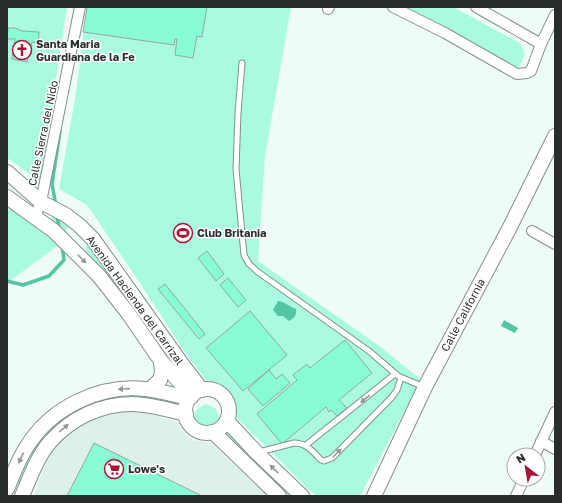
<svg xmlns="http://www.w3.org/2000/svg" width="562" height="503" viewBox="0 0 562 503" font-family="'Golos Text',sans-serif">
<rect width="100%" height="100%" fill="#effbf6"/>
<polygon fill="#dcf1e9" points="131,411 146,413 177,422 184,434 192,440 212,443 267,496 34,496 43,470 54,447 71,432 90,420 114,413"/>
<g fill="#a8fbe0">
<polygon points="7,7 67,7 40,181 7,158"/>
<polygon points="87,7 291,7 265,156 258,261 382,348 421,380 360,496 317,496 308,489 237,418 190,360 136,277 87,205 59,189 75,99"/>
<polygon points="406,7 453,7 520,43 525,54 519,67 515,67 468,39"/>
<polygon points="7,194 67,239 7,283"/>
<polygon points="57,210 72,221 65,232 51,219"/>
<polygon points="92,242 193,384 187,388 116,285 85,250 86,246"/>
<polygon points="143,394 175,401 178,404 176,407 75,414 20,484 14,482 24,461 52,423 92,400"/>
<polygon points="206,404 211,406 216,409 220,420 216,426 208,431 198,426 194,418 196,410"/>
<polygon points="224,427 296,496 283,496 218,433"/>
</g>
<g fill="#50c6a4">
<path d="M278 301C286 302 289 307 296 309 297 316 294 318 289 321L283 316H278L273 310Z"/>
<polygon points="504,320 518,328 515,333 501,326"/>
</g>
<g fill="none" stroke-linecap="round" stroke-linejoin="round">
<g stroke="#50c6a4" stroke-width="3.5">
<polyline points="56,206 52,184 60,131"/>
<polyline points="57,214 59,229"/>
<polyline points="7,281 23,285 49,276 64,260 62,245"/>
</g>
</g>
<g fill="#88fbd7" stroke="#99a5a0">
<polygon points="87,7 207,7 202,37 197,36 193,58 175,55 177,39 175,39 174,45 83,32"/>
<polygon points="8,28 15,28 22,31 39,32 38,43 32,42 27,62 12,59 15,39 7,39"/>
<polygon points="207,251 224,274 216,281 198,258"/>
<polygon points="228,278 246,300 238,307 220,285"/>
<polygon points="165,284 205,334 199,339 158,289"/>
<polygon points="250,311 287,355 243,391 206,348"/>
<polygon points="345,340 372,373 339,400 347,408 337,416 331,410 329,412 326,407 282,444 257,414 297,380 293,375 307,364 310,368"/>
<polygon points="269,370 276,379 282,374 290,383 263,406 248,389"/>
<polygon points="94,443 202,496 67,496"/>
</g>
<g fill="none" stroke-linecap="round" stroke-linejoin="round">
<g stroke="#848f8b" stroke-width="7">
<g id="lane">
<polyline points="242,63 238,113 236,169 244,255 249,264 258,272 369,351 398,376 424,387"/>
<polyline points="306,445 395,374"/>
<path d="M259 452 294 443C307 443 313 452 321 460L324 461 332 458 392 397 397 390 401 378"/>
</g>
</g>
<g stroke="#848f8b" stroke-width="12">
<g id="street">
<polyline points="393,7 445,33 517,74 527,73 531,71 541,44 555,15"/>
<polyline points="476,7 541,44"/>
<polyline points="328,9 329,7"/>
<polyline points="35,217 41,202 80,7"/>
<polyline points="532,231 555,244"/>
<polyline points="541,441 555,449"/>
<polyline points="535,455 555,412"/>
<polyline points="516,496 524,479"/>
</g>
</g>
<g stroke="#848f8b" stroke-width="16">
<g id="secondary">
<polyline points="7,172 41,202 66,215 80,226 93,239 184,367 202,390"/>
<polyline points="7,197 54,231 99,276 128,313 161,361 192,396"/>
<polyline points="150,389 160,380 162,372 161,361"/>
<circle cx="207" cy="411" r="22"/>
<polyline points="227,421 256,452 302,496"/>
<polyline points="213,432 279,496"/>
<path d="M7 489C13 475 18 460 26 448 50 408 99 384 145 389 160 390 175 396 190 398"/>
<path d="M22 496C30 478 37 457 50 442 71 418 101 404 132 404 150 404 168 410 186 414"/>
<polyline points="374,496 425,387 510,227 555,136"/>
</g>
</g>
<use href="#lane" stroke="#fff" stroke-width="5"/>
<use href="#street" stroke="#fff" stroke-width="10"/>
<use href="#secondary" stroke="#fff" stroke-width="14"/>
</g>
<defs><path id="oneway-solid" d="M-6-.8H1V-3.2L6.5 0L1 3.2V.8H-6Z"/></defs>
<g fill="#949696">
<use href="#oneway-solid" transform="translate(82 259) rotate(45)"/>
<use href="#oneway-solid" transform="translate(124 389) rotate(177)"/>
<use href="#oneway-solid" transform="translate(365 399) rotate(141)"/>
<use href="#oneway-solid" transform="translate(64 428) rotate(-41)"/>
<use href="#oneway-solid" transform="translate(337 453) rotate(-45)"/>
<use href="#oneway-solid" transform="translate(21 458) rotate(115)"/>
<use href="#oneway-solid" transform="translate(274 469) rotate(-136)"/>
</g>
<defs>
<g id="church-ring" transform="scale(1)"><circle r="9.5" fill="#fff" stroke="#a91233" stroke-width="1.5"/><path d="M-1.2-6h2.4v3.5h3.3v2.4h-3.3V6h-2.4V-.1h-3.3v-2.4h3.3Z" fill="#a91233"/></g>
<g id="stadium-ring" transform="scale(1)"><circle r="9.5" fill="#fff" stroke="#a91233" stroke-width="1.5"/><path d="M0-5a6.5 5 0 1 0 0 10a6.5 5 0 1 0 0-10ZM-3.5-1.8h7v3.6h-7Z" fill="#a91233"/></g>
<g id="supermarket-ring" transform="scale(1)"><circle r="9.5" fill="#fff" stroke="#a91233" stroke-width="1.5"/><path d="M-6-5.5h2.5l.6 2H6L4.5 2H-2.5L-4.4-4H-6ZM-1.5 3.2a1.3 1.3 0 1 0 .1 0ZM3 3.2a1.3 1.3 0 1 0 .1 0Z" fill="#a91233"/></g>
</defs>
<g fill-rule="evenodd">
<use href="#church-ring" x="22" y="50"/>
<use href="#stadium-ring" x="183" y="233"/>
<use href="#supermarket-ring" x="114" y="469"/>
</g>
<g text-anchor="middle" stroke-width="3" stroke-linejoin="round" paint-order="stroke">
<g font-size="11" font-weight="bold" fill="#292e2c" stroke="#fff" text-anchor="start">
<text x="36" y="48">Santa Maria<tspan x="36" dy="13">Guardiana de la Fe</tspan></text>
<text x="197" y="237">Club Britania</text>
<text x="128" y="473">Lowe's</text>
</g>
<g font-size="11" fill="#292e2c" stroke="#fff">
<text transform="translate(43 133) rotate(-78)" y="4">Calle Sierra del Nido</text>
<text transform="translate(135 300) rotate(54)" y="4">Avenida Hacienda del Carrizal</text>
<text transform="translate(463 315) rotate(-62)" y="4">Calle California</text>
</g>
</g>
<rect width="562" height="503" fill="none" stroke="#292e2c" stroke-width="16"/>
<g transform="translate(526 467) rotate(329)"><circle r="19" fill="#ffffff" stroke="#a9abab"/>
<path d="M0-3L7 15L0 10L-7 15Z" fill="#a91233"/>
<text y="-6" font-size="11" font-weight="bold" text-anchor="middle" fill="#292e2c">N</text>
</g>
</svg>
